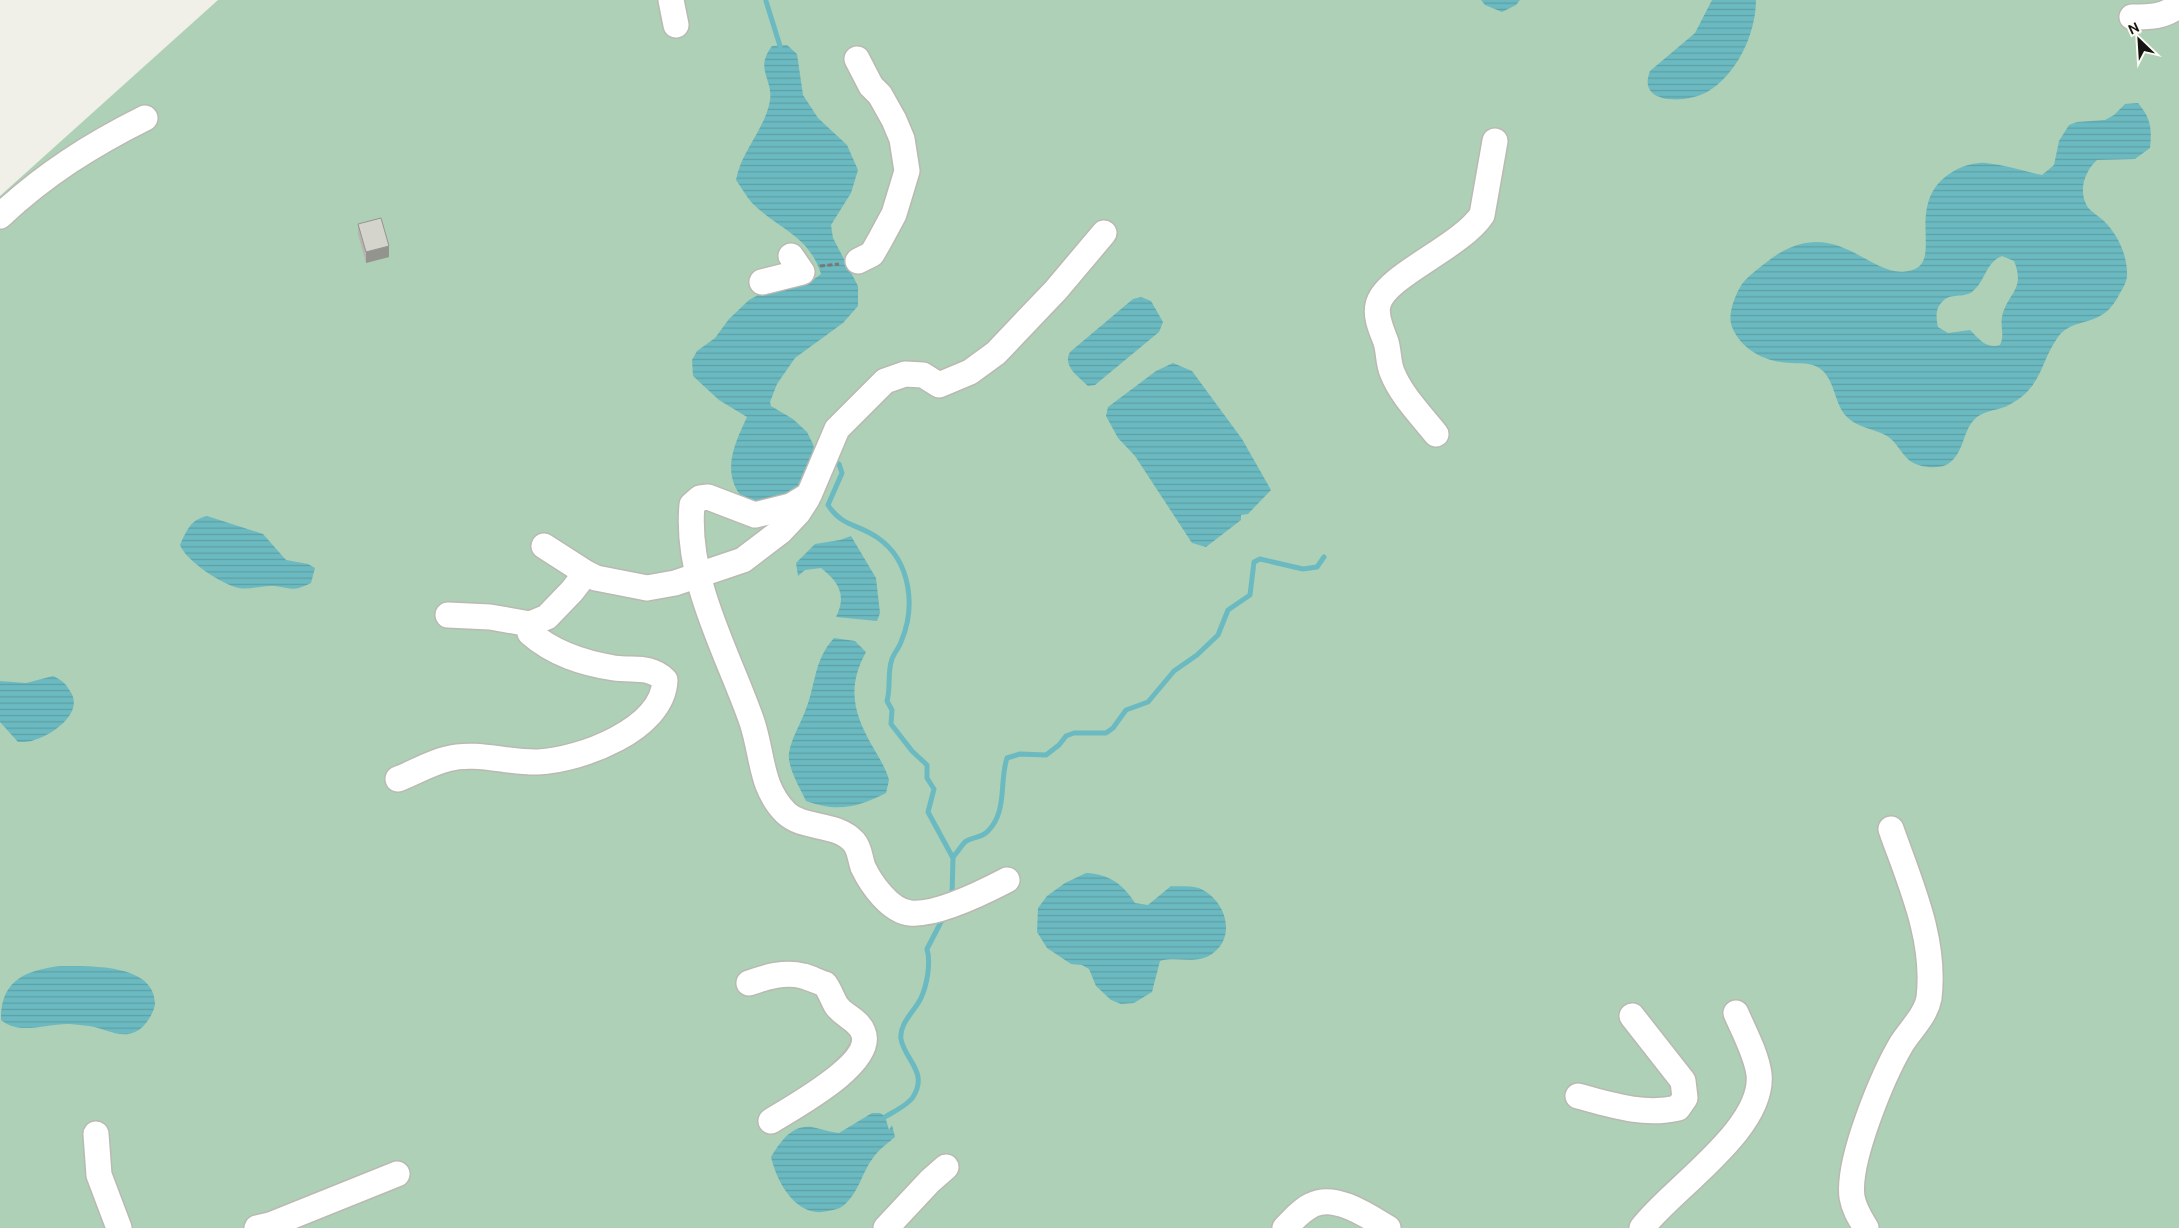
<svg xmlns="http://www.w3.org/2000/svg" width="2179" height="1228" viewBox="0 0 2179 1228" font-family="Ubuntu,sans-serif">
<defs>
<pattern id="water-rules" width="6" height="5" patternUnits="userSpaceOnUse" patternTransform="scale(1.25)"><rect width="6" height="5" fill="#6cbac1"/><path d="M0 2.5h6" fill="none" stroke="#5d9fa5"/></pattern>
</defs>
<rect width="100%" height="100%" fill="#f0efe8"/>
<polygon fill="#aed0b6" points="218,0 2179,0 2179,1228 0,1228 0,196"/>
<g fill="url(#water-rules)" fill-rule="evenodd">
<polygon points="1481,0 1520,0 1516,5 1502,12 1485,5"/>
<path d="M1712 0H1756C1756 33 1737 75 1707 92 1688 103 1636 106 1650 71L1695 33Z"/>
<path d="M787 45 797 54 803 95 818 118 847 145 858 170 851 193 831 225 833 238 858 286V306L843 323 795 358 777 384 770 402 771 406 793 419 807 432 813 444 815 454 801 489 773 505 746 502C720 475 733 447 747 417L719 400 693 376 692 360 697 351 715 338 729 319 749 300 769 289 813 280 821 274C809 235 778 229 752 203 746 196 741 187 736 180 741 152 763 131 769 105 776 80 753 71 772 46Z"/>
<path d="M2138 103C2151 118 2152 129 2150 148L2135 159 2097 160C2085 171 2078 190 2087 206 2091 212 2099 216 2104 221 2119 236 2128 257 2127 277 2126 283 2123 288 2120 293 2103 330 2074 315 2058 337 2040 362 2043 387 2009 405 2000 410 1986 410 1977 417 1962 429 1965 453 1948 464 1938 470 1918 467 1910 461 1901 454 1896 441 1887 436 1873 428 1857 428 1846 416 1835 404 1835 383 1823 371 1813 362 1804 364 1791 363 1766 362 1742 351 1732 327 1727 315 1735 295 1742 284 1750 274 1762 266 1772 258 1840 210 1873 287 1915 269 1942 257 1903 200 1954 171 1963 166 1975 162 1986 163 2005 165 2024 171 2042 175L2054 165 2059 141 2069 125 2077 122 2105 120 2114 115 2125 104ZM2002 256 2014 261C2026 290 2007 293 2002 317 2000 327 2005 335 2000 345 1986 349 1979 339 1970 330L1948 333 1938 327C1936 318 1935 308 1943 301 1950 293 1964 298 1972 292 1986 281 1985 263 2002 256Z"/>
<path d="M1141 297 1151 301 1163 322 1159 332 1095 385 1088 386C1079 377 1062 366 1070 352L1133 299Z"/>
<polygon points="1173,363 1192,371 1242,439 1271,490 1248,514 1241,515 1241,520 1206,547 1192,543 1135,456 1118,438 1106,416 1108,407 1156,371"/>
<path d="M207 516 263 534 286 560 308 564 315 568 311 583C289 594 291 586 270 586 260 586 249 590 239 588 223 585 186 561 180 545 187 530 190 520 207 516Z"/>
<path d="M851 536 876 578 880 613 877 621 836 617C847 596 839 582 821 568L805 570 798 576 796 563 815 544 840 540Z"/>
<path d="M834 638 855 641 866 652C846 689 854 714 874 749 880 759 886 769 889 780L886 793C857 808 837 812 806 801 800 788 787 767 789 753 791 739 801 723 806 709 816 683 814 660 834 638Z"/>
<path d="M53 676C62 680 65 683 70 691 85 712 53 735 34 740 30 742 23 742 18 742L0 722V681L26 683Z"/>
<path d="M1086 873C1109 874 1123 884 1135 903L1148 905 1171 886C1179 887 1193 885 1201 889 1226 901 1237 937 1212 954 1195 965 1178 956 1160 961L1152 992 1134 1003 1121 1004 1111 1000 1096 986 1089 969 1082 965 1071 964 1047 948 1037 932 1038 908 1047 896 1065 883Z"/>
<path d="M60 966C88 966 155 963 155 1004 154 1013 145 1027 137 1031 121 1040 105 1028 89 1026 83 1025 76 1025 70 1024 48 1023 19 1036 1 1020 0 979 28 970 60 966Z"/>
<path d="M872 1113H880L885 1116 889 1130 892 1125 895 1137C888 1143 878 1150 873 1158 861 1174 859 1193 843 1206 839 1209 833 1210 828 1211 797 1219 777 1183 771 1157 780 1142 792 1124 812 1127 822 1129 830 1132 839 1133Z"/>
</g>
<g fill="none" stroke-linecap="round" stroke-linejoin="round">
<g stroke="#6cbac1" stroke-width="5">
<polyline points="766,1 780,46"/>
<path d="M830 460 839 464 842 473 828 505C842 527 859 524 878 538 911 561 916 607 901 642 899 648 894 653 892 659 887 673 891 687 887 701L892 710 891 724 912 751 927 765V778L934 789 928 812 953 858 952 896"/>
<path d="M953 857C957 853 961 846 965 842 971 837 981 838 987 832 1008 812 999 782 1007 758L1020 754 1046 755 1059 745 1066 736 1074 733H1106L1113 728 1126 710 1148 702 1174 671 1197 655 1218 635 1228 610 1250 595 1254 562 1260 559 1303 569 1317 567 1324 557"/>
<path d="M885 1117C893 1112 908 1105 913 1097 929 1072 904 1059 901 1039 899 1023 915 1011 921 998 927 985 931 963 927 949L943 918"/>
</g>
<g stroke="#bab9b2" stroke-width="28">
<g id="minor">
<polyline points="671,0 676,25"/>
<path d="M2132 17C2151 17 2164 17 2179 5"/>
<polyline points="857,59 871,86 880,95 894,120 902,139 907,171 894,214 880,240 872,254 858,261"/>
<path d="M0 216C45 174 91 145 145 118"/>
<polyline points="762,282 802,272 791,256"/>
<path d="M1436 434C1420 414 1401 395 1392 372 1388 362 1389 352 1386 342 1382 331 1375 317 1378 305 1384 276 1460 248 1482 215L1495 141"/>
<polyline points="544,546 586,573 596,578 647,588 675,583 743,560 781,531 798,513 807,499"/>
<polyline points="448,615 490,617 530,624 547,617 572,591 586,573"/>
<path d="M398 779C414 773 430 763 447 759 476 751 508 763 538 762 580 760 663 730 665 680 649 665 634 671 614 668 583 663 554 654 530 633V624"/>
<path d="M1007 880C984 892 936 916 910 913 890 911 871 884 863 867 860 859 860 849 854 842 837 822 804 830 786 813 760 787 763 755 752 722 728 653 685 580 692 505L700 498 708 497 755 515 791 506 809 495 837 429 885 381 905 374 923 375 939 385 970 372 996 353 1056 290 1104 233"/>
<path d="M749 983C766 977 785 971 803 976 811 978 818 982 825 984 830 991 832 998 836 1005 843 1016 858 1019 863 1032 876 1063 793 1107 771 1121"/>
<path d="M1578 1096C1611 1105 1644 1116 1678 1108L1685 1098 1683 1081 1632 1016"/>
<polyline points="96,1134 99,1175 119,1228"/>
<polyline points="257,1228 270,1225 397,1174"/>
<polyline points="886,1228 930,1181 946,1167"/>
<path d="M1285 1228C1293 1220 1301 1210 1312 1205 1335 1193 1368 1216 1388 1228"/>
<path d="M1642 1228C1671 1189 1765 1129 1759 1074 1756 1053 1744 1032 1736 1013"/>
<path d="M1866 1228C1860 1218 1854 1209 1852 1197 1847 1161 1883 1075 1902 1043 1911 1029 1926 1015 1929 998 1936 939 1910 883 1891 829"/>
</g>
</g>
<polyline stroke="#797874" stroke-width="3" stroke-dasharray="5 2.5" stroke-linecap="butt" points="820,266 839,264"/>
<use href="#minor" stroke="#fff" stroke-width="25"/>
</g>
<polygon fill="#b6b5af" points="358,224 389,257 366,263 358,234"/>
<polygon fill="#94948f" points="389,246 389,257 366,263 366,252"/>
<polygon fill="#d4d3cc" stroke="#94948f" points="381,218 389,246 366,252 358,224"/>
<g transform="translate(2139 40) rotate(335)" stroke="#fdfcf5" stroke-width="4" paint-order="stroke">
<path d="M0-4L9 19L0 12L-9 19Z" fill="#151412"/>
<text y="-8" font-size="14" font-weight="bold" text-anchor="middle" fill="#151412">N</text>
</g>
</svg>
